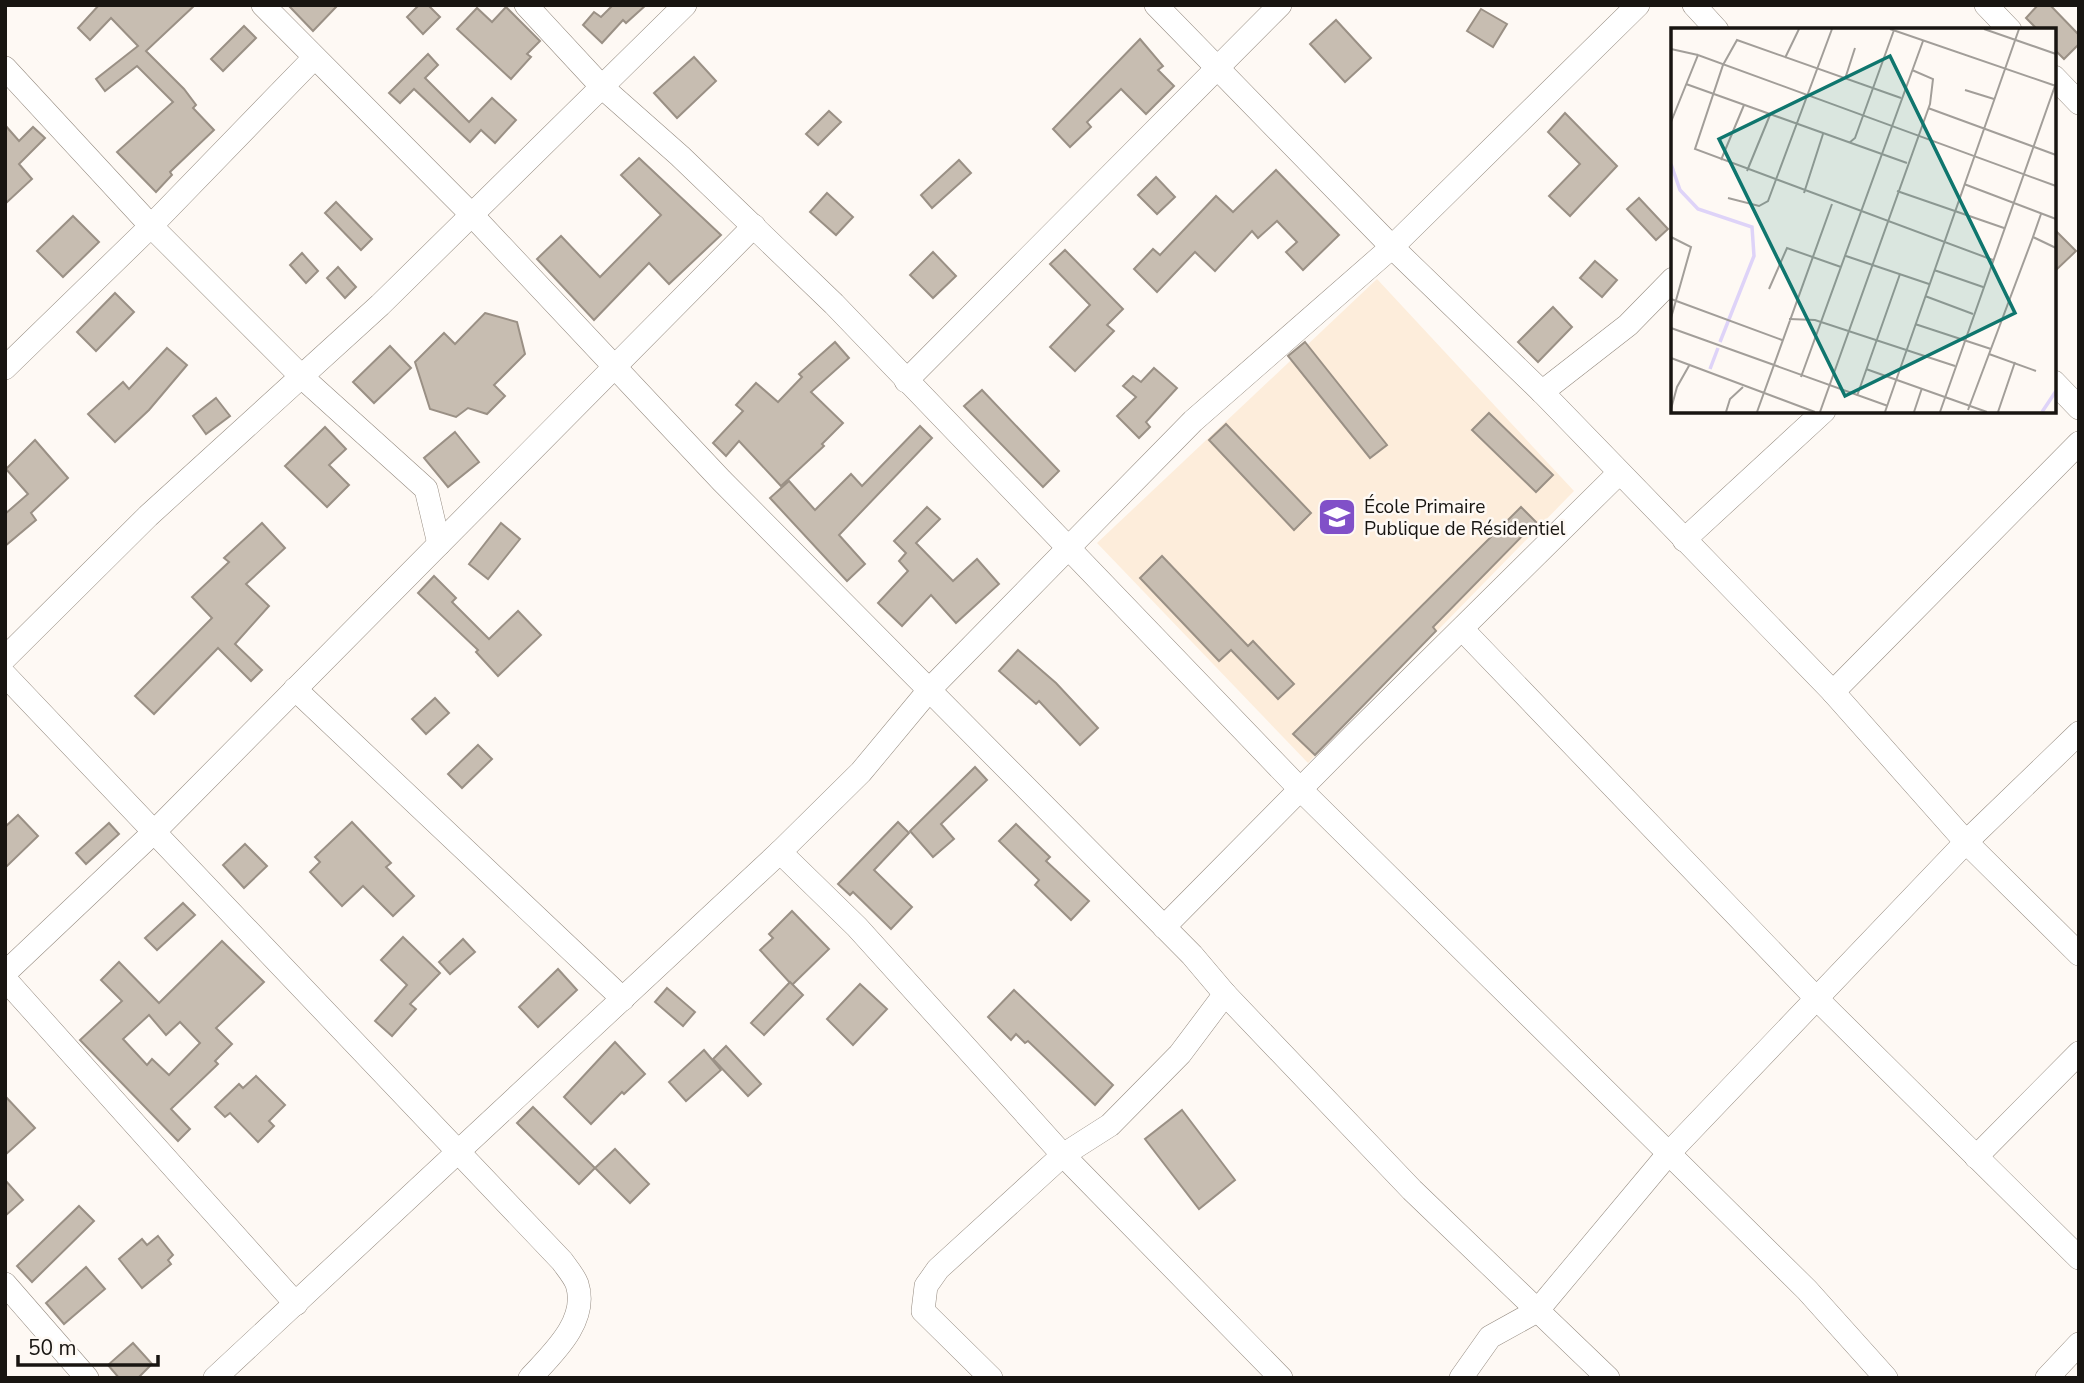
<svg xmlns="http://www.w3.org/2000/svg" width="2084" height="1383" viewBox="0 0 2084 1383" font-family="'Nunito Sans',sans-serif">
<rect width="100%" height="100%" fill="#fef9f4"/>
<polygon fill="#fdeddb" points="1377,279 1574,491 1308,763 1097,543"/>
<g fill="#c7bdb1" stroke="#9a9085" stroke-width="2" fill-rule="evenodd">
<polygon points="99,5 195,5 146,51 184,89 196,105 193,108 214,130 170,172 172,175 156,192 117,152 173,102 137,66 105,91 96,79 138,46 111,18 90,40 78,28"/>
<polygon points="288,5 338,5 313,31"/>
<polygon points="419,5 428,5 440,17 423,34 407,17"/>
<polygon points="609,5 646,5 626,23 623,20 602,43 583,25 594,12 601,17 611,7"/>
<polygon points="2038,5 2050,5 2079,35 2079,44 2064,59 2054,49 2054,30 2038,30 2026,18"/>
<polygon points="506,7 540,41 527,54 531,57 511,79 457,29 477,8 492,22"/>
<polygon points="1481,9 1507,24 1493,47 1467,31"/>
<polygon points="1336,20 1371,58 1345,82 1310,44"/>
<polygon points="244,26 256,38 223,71 211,59"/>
<polygon points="1140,39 1163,66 1158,70 1174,86 1146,114 1121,89 1087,122 1091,127 1070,147 1053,129"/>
<polygon points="428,54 438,65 425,78 469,122 492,98 516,120 495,143 481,130 470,142 414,89 400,103 389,93"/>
<polygon points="694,57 716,81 677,118 654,93"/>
<polygon points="829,111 841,122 818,145 806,134"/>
<polygon points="1565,113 1617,166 1570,216 1549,196 1580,164 1548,132"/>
<polygon points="5,125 19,141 33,127 45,138 19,164 32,179 5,204"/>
<polygon points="639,158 721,235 669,284 649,263 594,320 537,259 561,236 600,277 661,215 621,175"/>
<polygon points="959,160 971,173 932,208 921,195"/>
<polygon points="1276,170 1339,235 1303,270 1286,252 1297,242 1277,221 1258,238 1252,231 1215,271 1195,252 1157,292 1134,269 1153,249 1160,255 1216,196 1233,212"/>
<polygon points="1156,177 1175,197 1157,214 1138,195"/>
<polygon points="827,193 853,217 836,235 810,212"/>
<polygon points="1639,198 1668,229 1656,240 1627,209"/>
<polygon points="336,202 372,239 361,250 325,213"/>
<polygon points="73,216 99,242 63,277 37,251"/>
<polygon points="2054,229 2076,251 2054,272"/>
<polygon points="1065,250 1123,309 1107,325 1114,331 1075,371 1050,347 1090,305 1050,264"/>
<polygon points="933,252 956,276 933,298 910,275"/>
<polygon points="302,253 318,271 306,283 290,265"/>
<polygon points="1595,261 1617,280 1602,297 1580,278"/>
<polygon points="338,267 356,287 345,298 327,278"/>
<polygon points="115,293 134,312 96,351 77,332"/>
<polygon points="1553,307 1572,327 1538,362 1518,342"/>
<polygon points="485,313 517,322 525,354 494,385 505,396 487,414 468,408 456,417 430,409 415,362 444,333 455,344"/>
<polygon points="835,342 849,358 811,392 843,423 822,444 824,446 781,486 739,441 726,456 713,443 743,411 736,405 756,383 778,402 802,377 799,374"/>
<polygon points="1305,342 1387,445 1370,458 1288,356"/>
<polygon points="390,346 411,368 374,403 353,382"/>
<polygon points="167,348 187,365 149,410 115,442 88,414 123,382 129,389"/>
<polygon points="1154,368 1177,388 1146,422 1150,427 1139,438 1117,416 1136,397 1123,386 1133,376 1141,382"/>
<polygon points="982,390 1059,471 1043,487 964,406"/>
<polygon points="216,398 230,416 206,434 193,416"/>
<polygon points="1489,413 1553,475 1536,492 1472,430"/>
<polygon points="1226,424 1311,513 1294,530 1209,440"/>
<polygon points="920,426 932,438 839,535 865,564 847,581 770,498 789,481 815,510 851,474 862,486"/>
<polygon points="325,427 346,449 329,465 349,485 327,507 285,466"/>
<polygon points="455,432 479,462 448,487 424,458"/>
<polygon points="35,440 68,478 31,513 36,520 5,546 5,514 28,494 6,469"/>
<polygon points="927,507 940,519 916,543 953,581 977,559 999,584 956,623 931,595 902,626 878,603 908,571 899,561 906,553 894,541"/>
<polygon points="1521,507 1536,522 1433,627 1436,631 1315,755 1293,734"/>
<polygon points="262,523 285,548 246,584 269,606 235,644 262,670 251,681 218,648 154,714 135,696 212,618 192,597 229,562 224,558"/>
<polygon points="501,523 520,539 488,579 469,564"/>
<polygon points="1162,556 1248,646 1253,641 1294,684 1278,699 1231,650 1219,661 1140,578"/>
<polygon points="434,576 456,598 452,602 489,639 518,611 541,635 498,676 476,652 478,650 418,593"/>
<polygon points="1018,650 1056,683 1098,728 1080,745 1039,701 1036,704 999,671"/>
<polygon points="435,698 449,713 426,734 412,719"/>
<polygon points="478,745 492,759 462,788 448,774"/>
<polygon points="975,767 987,780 941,824 954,839 933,857 910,831"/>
<polygon points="18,815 38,836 5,868 5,827"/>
<polygon points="352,822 391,863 386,867 414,896 393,916 363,886 342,906 310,872 320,862 315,857"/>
<polygon points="898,822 909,833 874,870 912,907 891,929 853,892 850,895 838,884"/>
<polygon points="109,823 119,834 86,864 76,853"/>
<polygon points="1016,824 1050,857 1046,861 1089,901 1071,920 1035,885 1039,880 999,841"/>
<polygon points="245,844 267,866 244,888 223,865"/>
<polygon points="183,903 195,915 157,950 145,938"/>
<polygon points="792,911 829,949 792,985 760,950 773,938 769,934"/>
<polygon points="403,937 440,973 410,1004 416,1009 392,1036 375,1021 407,985 381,960"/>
<polygon points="463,939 475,952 450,974 439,962"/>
<path d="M222 941 264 982 216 1028 232 1044 215 1061 218 1064 171 1109 190 1129 178 1141 80 1040 122 1001 101 980 119 962 159 1003ZM149 1015 166 1035 180 1022 200 1043 169 1075 152 1059 147 1065 123 1039Z"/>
<polygon points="558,969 577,990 538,1027 519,1007"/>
<polygon points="790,982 803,995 764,1035 751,1023"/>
<polygon points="860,984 887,1009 853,1045 827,1019"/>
<polygon points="667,988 695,1012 683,1026 655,1002"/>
<polygon points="1014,990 1113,1085 1095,1105 1028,1041 1025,1043 1016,1034 1011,1040 988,1017"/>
<polygon points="615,1042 645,1074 624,1094 622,1092 591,1124 564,1097"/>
<polygon points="726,1046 761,1084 748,1096 713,1059"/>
<polygon points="704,1050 721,1070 686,1101 669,1082"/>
<polygon points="256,1076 285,1105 269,1121 274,1126 258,1142 230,1113 225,1117 215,1107 239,1084 243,1088"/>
<polygon points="5,1096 35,1128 5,1155"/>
<polygon points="533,1107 595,1168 579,1184 517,1123"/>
<polygon points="1182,1110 1235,1180 1199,1209 1145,1139"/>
<polygon points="615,1149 649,1184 630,1203 595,1168"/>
<polygon points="5,1180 23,1200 5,1216"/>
<polygon points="79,1206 94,1221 32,1282 17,1266"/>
<polygon points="158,1236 173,1255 168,1260 171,1264 142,1288 119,1259 142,1239 147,1245"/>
<polygon points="86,1267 105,1289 64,1324 46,1303"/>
<polygon points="133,1343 152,1364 138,1378 119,1378 108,1365"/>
</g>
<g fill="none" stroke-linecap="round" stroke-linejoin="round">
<g stroke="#958b80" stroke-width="24">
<g id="street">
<polyline points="263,5 472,215 721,480 1192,955 1225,994 1412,1190 1608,1378"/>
<polyline points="526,5 602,87 680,156 834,304 1300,789 1807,1290 1886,1378"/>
<polyline points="1156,5 1392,247 1542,392 1833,692 1966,842 2079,954"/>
<polyline points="1694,5 1717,30"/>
<polyline points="1986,5 2010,30"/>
<polyline points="5,68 151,226 303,378 426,489 439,544"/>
<polyline points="2054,77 2079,103"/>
<polyline points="5,368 151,226 313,59"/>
<polyline points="906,381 1280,5"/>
<polyline points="2054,382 2079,408"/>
<polyline points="1542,392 1628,325 1673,279"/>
<polyline points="1684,540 1824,411"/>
<polyline points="1462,629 1816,998 2079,1258"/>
<polyline points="5,658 148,516 380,305 685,5"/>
<path d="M5 675 562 1261C567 1268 574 1276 577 1284 589 1321 552 1354 530 1378"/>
<polyline points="295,689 623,999"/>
<polyline points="1833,692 2079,443"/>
<polyline points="780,852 857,927 1063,1155 1281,1378"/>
<polyline points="1164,927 1355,734 1619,473"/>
<polyline points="5,973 154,832 754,226"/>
<polyline points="5,979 296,1304"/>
<polyline points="1976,1157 2079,1053"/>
<polyline points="5,1284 87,1378"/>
<polyline points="215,1378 780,852 861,772 930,689 1193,421 1392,247 1638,5"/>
<polyline points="991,1378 923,1311 926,1286 938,1269 1063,1155 1110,1125 1180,1054 1225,994"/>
<polyline points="1461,1378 1490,1337 1537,1311 1669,1153 1966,842 2079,733"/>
<polyline points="2047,1378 2079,1344"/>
</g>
</g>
<use href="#street" stroke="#fff" stroke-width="23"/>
</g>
<defs>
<g id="school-square" transform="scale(2.0125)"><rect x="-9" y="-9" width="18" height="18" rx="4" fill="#8150c8" stroke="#fef9f4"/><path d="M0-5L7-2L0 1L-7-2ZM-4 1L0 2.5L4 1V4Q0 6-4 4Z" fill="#fff"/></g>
</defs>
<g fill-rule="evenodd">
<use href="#school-square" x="1337" y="517"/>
</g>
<g text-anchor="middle" stroke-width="5" stroke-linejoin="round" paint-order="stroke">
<g font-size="19" fill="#181511" stroke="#fef9f4" text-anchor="start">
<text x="1364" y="513">École Primaire<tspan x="1364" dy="22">Publique de Résidentiel</tspan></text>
</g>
</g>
<g transform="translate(1671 28)">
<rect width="385" height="385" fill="#fef9f4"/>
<path fill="none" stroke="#ded3f8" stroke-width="3.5" d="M0 136 9 162 27 181 81 199 83 228 49 314M39 341 47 320M371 384 385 363"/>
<path fill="none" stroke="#a29e99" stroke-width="2" d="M219 1 385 58M313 1 385 26M0 21 27 27M114 30 128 1M174 51 184 20M15 56 236 135M294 62 323 71M230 70 66 12 52 37 24 121 322 232M257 80 385 127M0 94 27 27 385 158M178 115 184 110 223 2M50 132 73 77M76 143 99 87M293 156 385 191M226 163 333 200M133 165 152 106M57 170 88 178 97 173 161 1M370 186 362 209 385 220M0 209 20 219 0 290M175 228 258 256M263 242 312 259M98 261 116 220 170 239M254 268 302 286M0 271 111 312M118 291 144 292 284 338M244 296 320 321M0 300 217 378M318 326 365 343M0 330 144 384M195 341 316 384M130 349 252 13M186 368 229 246M0 381 6 359 19 336M297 382 362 209M55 384 59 371 72 359M86 384 161 176M149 384 259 76 262 51 241 42M214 384 348 1M243 384 251 360M269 384 385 55M327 384 344 334"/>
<path fill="#0f766e" fill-opacity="0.15" stroke="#0f766e" stroke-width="3.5" d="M219 28 344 285 174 368 48 111Z"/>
<rect width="385" height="385" fill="none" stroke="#181511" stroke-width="3.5"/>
</g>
<rect width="2084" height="1383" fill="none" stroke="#181511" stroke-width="14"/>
<path d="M18 1355v10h140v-10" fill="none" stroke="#181511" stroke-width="3.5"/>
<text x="28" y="1355" font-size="21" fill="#181511" stroke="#fef9f4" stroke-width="5" paint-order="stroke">50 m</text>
</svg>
